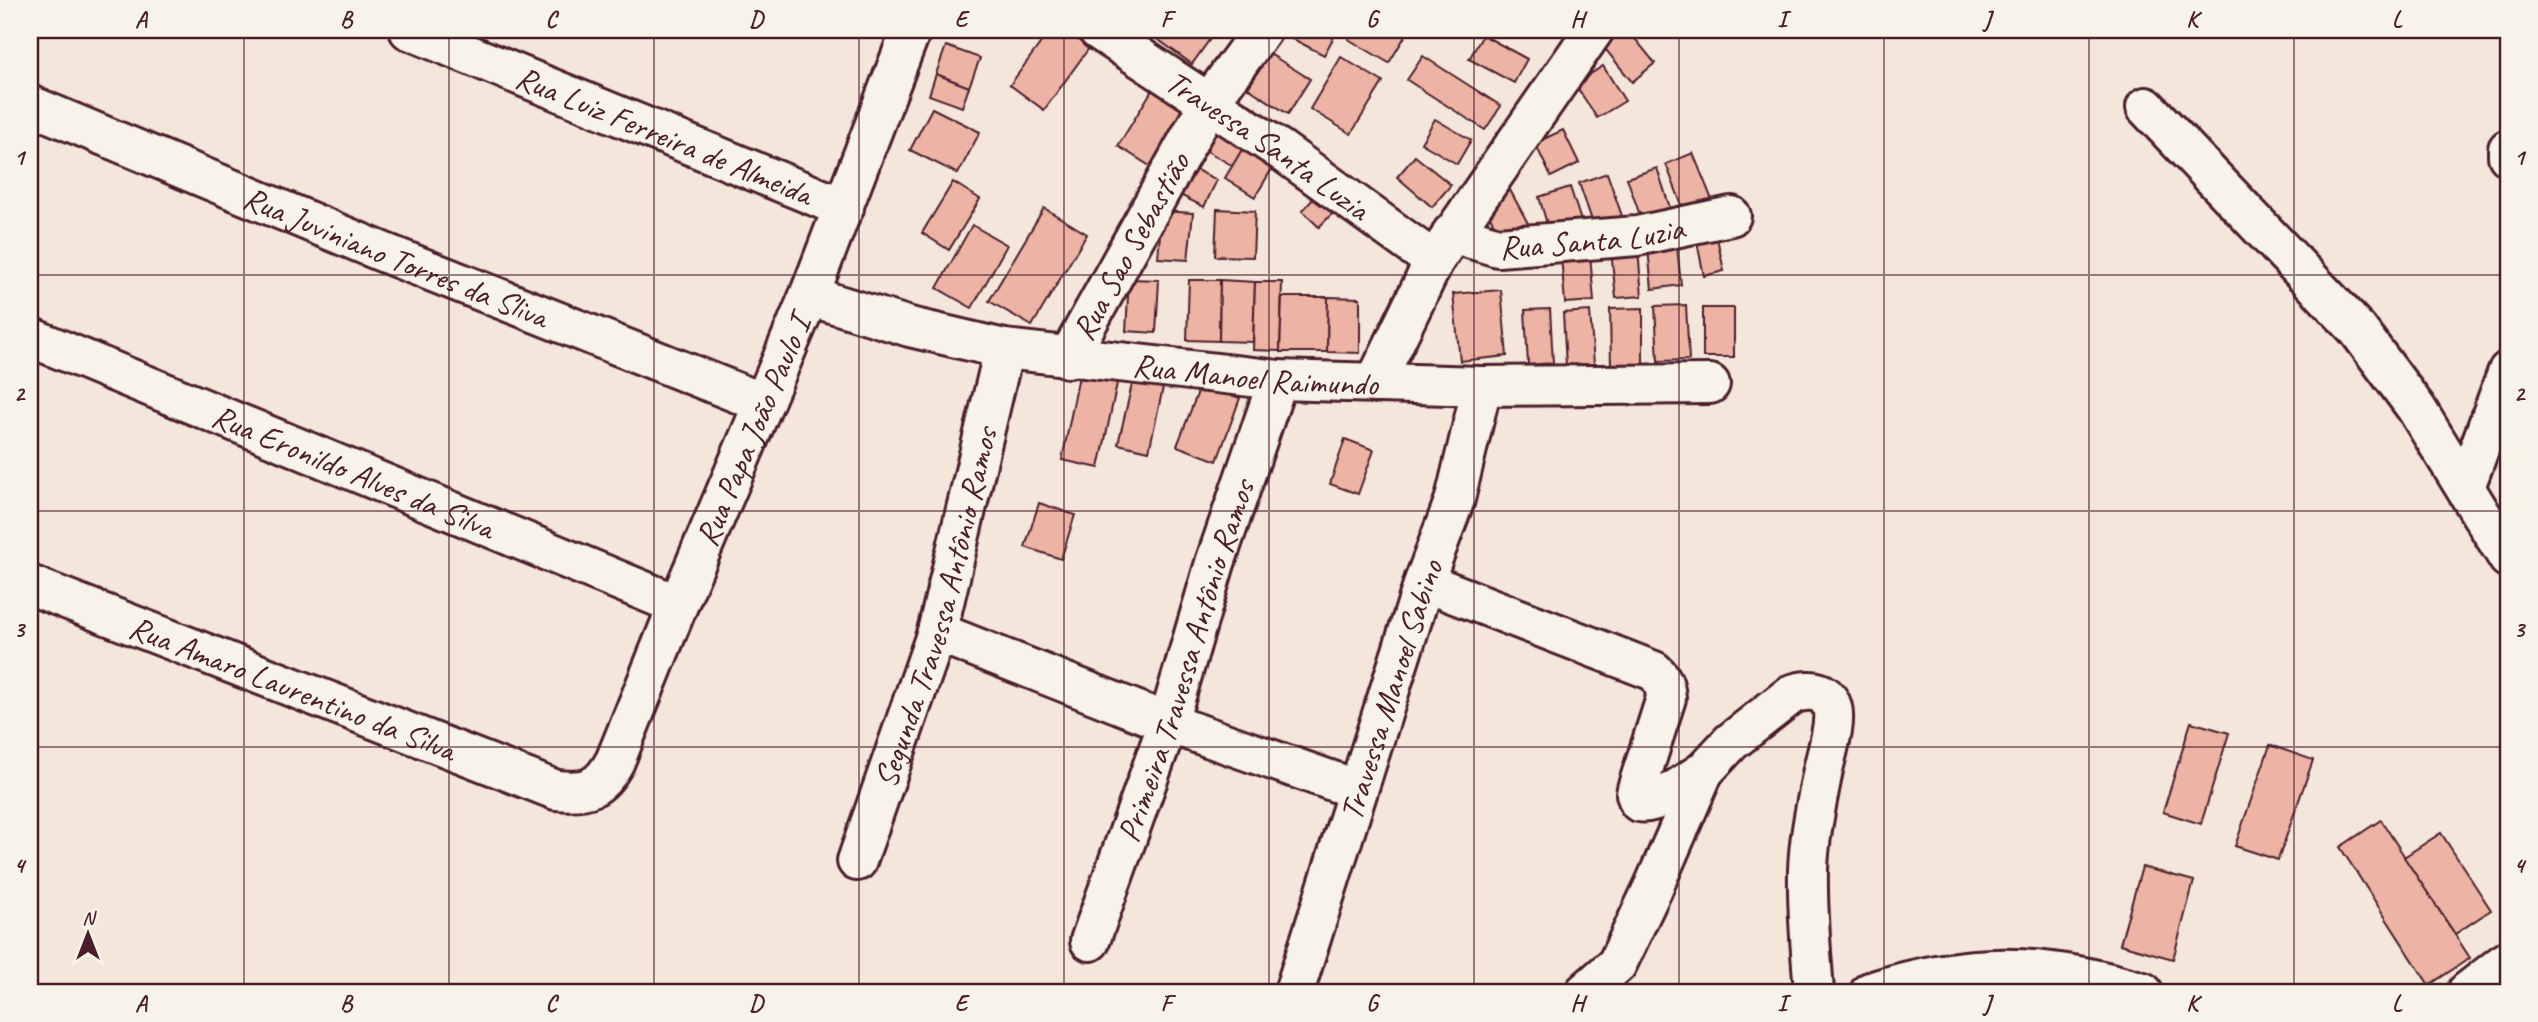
<svg xmlns="http://www.w3.org/2000/svg" width="2538" height="1022" viewBox="0 0 2538 1022" font-family="Caveat,sans-serif">
<rect width="100%" height="100%" fill="#f5e6db"/>
<filter id="ink" filterUnits="userSpaceOnUse"><feTurbulence type="fractalNoise" baseFrequency=".0143" numOctaves="2"/><feDisplacementMap in="SourceGraphic" scale="14" xChannelSelector="R" yChannelSelector="G"/><feConvolveMatrix kernelMatrix="1 2 1 2 8 2 1 2 1" color-interpolation-filters="sRGB"/></filter>
<g filter="url(#ink)">
<g fill="#edb4a5" stroke="#4a1f2b" stroke-width="2">
<polygon points="1050,30 1064,30 1089,48 1044,110 1010,85"/>
<polygon points="1145,30 1212,30 1215,32 1192,64"/>
<polygon points="1288,30 1335,30 1337,31 1324,55 1285,35"/>
<polygon points="1353,30 1402,30 1407,33 1389,63 1348,39"/>
<polygon points="1620,30 1628,30 1655,63 1632,82 1602,45"/>
<polygon points="1483,35 1527,59 1514,83 1469,59"/>
<polygon points="946,46 980,58 969,87 936,74"/>
<polygon points="1270,54 1310,79 1288,114 1248,88"/>
<polygon points="1423,56 1501,106 1485,130 1407,80"/>
<polygon points="1341,57 1383,82 1351,134 1310,109"/>
<polygon points="1603,66 1625,101 1597,118 1575,84"/>
<polygon points="936,74 969,87 962,107 929,95"/>
<polygon points="1154,87 1186,106 1150,166 1118,146"/>
<polygon points="932,108 980,132 958,174 910,150"/>
<polygon points="1435,119 1471,140 1457,164 1421,143"/>
<polygon points="1214,122 1247,141 1233,166 1200,147"/>
<polygon points="1563,130 1579,163 1551,177 1535,143"/>
<polygon points="1246,143 1276,162 1255,197 1225,178"/>
<polygon points="1693,153 1712,200 1684,211 1666,164"/>
<polygon points="1415,156 1451,185 1432,207 1397,177"/>
<polygon points="1188,166 1217,180 1204,207 1174,192"/>
<polygon points="1657,168 1672,214 1643,224 1627,178"/>
<polygon points="1607,173 1623,219 1595,229 1579,183"/>
<polygon points="953,182 980,199 949,250 922,233"/>
<polygon points="1570,187 1582,224 1550,234 1539,197"/>
<polygon points="1510,190 1530,227 1504,241 1483,205"/>
<polygon points="1317,195 1334,212 1319,227 1302,211"/>
<polygon points="1044,208 1087,234 1032,326 989,301"/>
<polygon points="1217,209 1255,211 1253,257 1215,256"/>
<polygon points="1162,211 1193,213 1188,260 1158,258"/>
<polygon points="972,225 1007,245 972,308 937,288"/>
<polygon points="1716,233 1724,271 1704,276 1696,237"/>
<polygon points="1677,246 1681,285 1652,289 1648,249"/>
<polygon points="1638,250 1642,296 1616,298 1611,251"/>
<polygon points="1590,255 1594,301 1565,303 1561,256"/>
<polygon points="1129,279 1159,280 1156,333 1126,331"/>
<polygon points="1189,280 1220,280 1219,341 1187,340"/>
<polygon points="1220,280 1255,282 1253,342 1219,341"/>
<polygon points="1255,282 1282,282 1280,351 1253,350"/>
<polygon points="1501,290 1507,356 1460,361 1453,294"/>
<polygon points="1282,297 1328,297 1327,352 1280,352"/>
<polygon points="1328,297 1360,298 1360,353 1327,352"/>
<polygon points="1686,305 1689,360 1658,361 1655,306"/>
<polygon points="1643,308 1643,368 1611,368 1610,309"/>
<rect x="1703" y="308" width="31" height="49"/>
<polygon points="1550,309 1553,363 1528,365 1525,310"/>
<polygon points="1590,311 1594,364 1566,366 1563,313"/>
<polygon points="1081,366 1119,374 1099,468 1062,460"/>
<polygon points="1134,376 1164,383 1149,451 1118,444"/>
<polygon points="1201,384 1240,398 1217,461 1177,446"/>
<polygon points="1345,439 1374,450 1358,494 1330,484"/>
<polygon points="1039,503 1075,515 1061,559 1025,547"/>
<polygon points="2191,722 2229,733 2201,824 2163,812"/>
<polygon points="2270,745 2313,760 2278,860 2235,846"/>
<polygon points="2381,820 2470,958 2429,985 2340,847"/>
<polygon points="2441,833 2491,910 2455,934 2404,857"/>
<polygon points="2142,867 2194,881 2173,959 2120,944"/>
</g>
<g fill="none" stroke-linecap="round" stroke-linejoin="round">
<g stroke="#4a1f2b" stroke-width="44">
<g id="minor">
<path id="s1" d="M409 30 844 208"/>
<path id="s2" d="M1098 30 1282 151 1434 261"/>
<path id="s3" d="M30 105 380 251 763 403"/>
<polyline points="2146,107 2358,330 2416,408 2508,558"/>
<polyline points="2508,149 2508,156"/>
<path id="s4" d="M1452 233 1498 247 1637 236 1731 216"/>
<path id="s5" d="M809 296 910 327 1004 349 1278 380 1482 386 1710 384"/>
<path id="s6" d="M30 337 678 605"/>
<path id="s7" d="M1068 358 1209 103 1262 30"/>
<polyline points="1375,383 1434,261 1594,30"/>
<polyline points="2465,487 2508,371"/>
<path d="M1424 582 1654 671C1663 679 1665 686 1666 698L1637 789 1636 794 1639 802C1656 807 1689 780 1704 771"/>
<path id="s8" d="M30 585 556 790C587 793 600 789 615 761L678 605 809 296 911 30"/>
<polyline points="937,632 1168,723 1358,790"/>
<path id="s9" d="M857 861 937 632 1004 349"/>
<path id="s10" d="M1090 941 1168 723 1215 563 1278 380"/>
<path id="s11" d="M1294 992 1424 582 1455 499 1482 386"/>
<path d="M1585 992 1617 964 1653 888 1704 771 1731 742 1792 694C1807 689 1826 688 1832 707 1837 724 1825 757 1822 775 1816 806 1809 838 1808 870 1807 911 1811 951 1814 992"/>
<path d="M1870 992C1968 960 2043 962 2143 992"/>
<polyline points="2467,992 2508,960"/>
</g>
</g>
<use href="#minor" stroke="#f7f3e8" stroke-width="38"/>
</g>
</g>
<path fill="none" stroke="#4a1f2b" stroke-width="2" stroke-opacity="0.55" d="M244 30V992M449 30V992M654 30V992M859 30V992M1064 30V992M1269 30V992M1474 30V992M1679 30V992M1884 30V992M2089 30V992M2294 30V992M30 275H2508M30 511H2508M30 747H2508"/>
<g text-anchor="middle" stroke-width="6" stroke-linejoin="round" paint-order="stroke">
<g font-size="33" fill="#4a1f2b" stroke="#f7f3e8">
<text dy="12" stroke="none"><textPath href="#s1" startOffset="276">Rua Luiz Ferreira de Almeida</textPath></text>
<text dy="12" stroke="none"><textPath href="#s2" startOffset="205">Travessa Santa Luzia</textPath></text>
<text dy="12" stroke="none"><textPath href="#s4" startOffset="142">Rua Santa Luzia</textPath></text>
<text dy="12" stroke="none"><textPath href="#s7" startOffset="128">Rua Sao Sebastião</textPath></text>
<text dy="12" stroke="none"><textPath href="#s3" startOffset="396">Rua Juviniano Torres da Sliva</textPath></text>
<text dy="12" stroke="none"><textPath href="#s5" startOffset="455">Rua Manoel Raimundo</textPath></text>
<text dy="12" stroke="none"><textPath href="#s8" startOffset="994">Rua Papa João Paulo I</textPath></text>
<text dy="12" stroke="none"><textPath href="#s6" startOffset="350">Rua Eronildo Alves da Silva</textPath></text>
<text dy="12" stroke="none"><textPath href="#s9" startOffset="266">Segunda Travessa Antônio Ramos</textPath></text>
<text dy="12" stroke="none"><textPath href="#s10" startOffset="296">Primeira Travessa Antônio Ramos</textPath></text>
<text dy="12" stroke="none"><textPath href="#s8" startOffset="282">Rua Amaro Laurentino da Silva</textPath></text>
<text dy="12" stroke="none"><textPath href="#s11" startOffset="317">Travessa Manoel Sabino</textPath></text>
</g>
</g>
<rect width="2538" height="1022" fill="none" stroke="#f7f3e8" stroke-width="77"/>
<g transform="translate(88 934)" stroke="#f7f3e8" stroke-width="5" paint-order="stroke">
<path d="M0-5L12 26L0 18L-12 26Z" fill="#4a1f2b"/>
<text y="-10" font-size="19" font-weight="bold" text-anchor="middle" fill="#4a1f2b">N</text>
</g>
<rect x="38" y="38" width="2462" height="946" fill="none" stroke="#4a1f2b" stroke-width="2.5"/>
<g font-size="23" text-anchor="middle" font-weight="bold" fill="#4a1f2b">
<text x="141" y="27">A</text>
<text x="346" y="27">B</text>
<text x="551" y="27">C</text>
<text x="756" y="27">D</text>
<text x="961" y="27">E</text>
<text x="1166" y="27">F</text>
<text x="1372" y="27">G</text>
<text x="1577" y="27">H</text>
<text x="1782" y="27">I</text>
<text x="1987" y="27">J</text>
<text x="2192" y="27">K</text>
<text x="2397" y="27">L</text>
<text x="19" y="165">1</text>
<text x="2519" y="165">1</text>
<text x="19" y="401">2</text>
<text x="2519" y="401">2</text>
<text x="19" y="637">3</text>
<text x="2519" y="637">3</text>
<text x="19" y="873">4</text>
<text x="2519" y="873">4</text>
<text x="141" y="1011">A</text>
<text x="346" y="1011">B</text>
<text x="551" y="1011">C</text>
<text x="756" y="1011">D</text>
<text x="961" y="1011">E</text>
<text x="1166" y="1011">F</text>
<text x="1372" y="1011">G</text>
<text x="1577" y="1011">H</text>
<text x="1782" y="1011">I</text>
<text x="1987" y="1011">J</text>
<text x="2192" y="1011">K</text>
<text x="2397" y="1011">L</text>
</g>
</svg>
